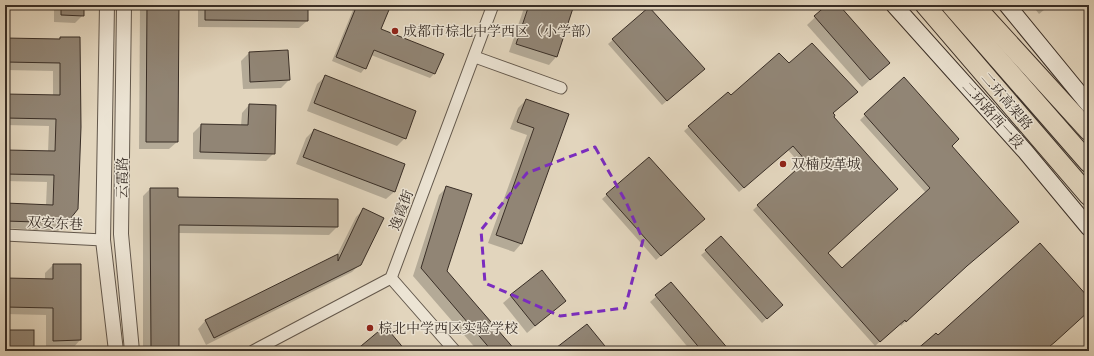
<svg xmlns="http://www.w3.org/2000/svg" width="1094" height="356" viewBox="0 0 1094 356" font-family="'IM FELL French Canon','Noto Serif SC',serif">
<rect width="100%" height="100%" fill="#e2d5bd"/>
<filter id="stains"><feTurbulence type="fractalNoise" baseFrequency=".005" numOctaves="4"/><feColorMatrix values="0 0 0 0 .2 0 0 0 0 .09 0 0 0 0 .02 0 0 0 .5 -.17"/></filter>
<radialGradient id="worn" r=".72"><stop offset=".6" stop-color="#630" stop-opacity="0"/><stop offset="1" stop-color="#630" stop-opacity=".3"/></radialGradient>
<g fill="#0003">
<polygon points="5,5 83,5 83,15 75,23 54,22 54,9 5,8"/>
<polygon points="140,5 178,5 177,142 169,149 139,149"/>
<polygon points="198,5 307,5 307,21 299,28 198,27"/>
<polygon points="355,5 390,5 380,30 442,55 434,74 430,78 371,55 365,68 361,73 332,61"/>
<polygon points="525,5 573,5 556,57 549,65 509,52"/>
<polygon points="828,5 837,5 880,71 862,87 807,25"/>
<polygon points="1032,5 1050,5 1039,14"/>
<polygon points="649,9 699,74 662,105 608,44"/>
<polygon points="60,38 66,223 58,231 5,228 5,204 46,205 47,182 5,181 5,151 48,152 49,126 5,125 5,95 53,96 53,71 5,70 5,39 58,40"/>
<polygon points="249,53 289,80 281,88 243,89 241,61"/>
<polygon points="789,65 852,96 832,114 827,253 842,269 926,193 860,120 903,79 950,146 961,270 901,326 900,324 875,346 753,210 802,166 788,150 739,192 684,131 728,93 731,96"/>
<polygon points="325,77 405,138 397,146 307,111 317,84"/>
<polygon points="526,100 568,115 521,244 514,252 488,243 527,135 510,129 518,108"/>
<polygon points="249,105 274,153 266,161 193,159 193,133 201,125 241,126 242,113"/>
<polygon points="314,130 404,165 394,192 386,199 296,164 306,138"/>
<polygon points="649,158 699,223 656,260 602,199"/>
<polygon points="447,187 446,271 515,351 478,351 413,276 439,195"/>
<polygon points="150,189 177,198 337,227 329,235 178,233 178,349 176,351 143,351 143,196"/>
<polygon points="363,210 360,264 352,272 206,345 198,329 205,321 337,255 356,217"/>
<polygon points="706,251 777,309 762,323 701,255"/>
<polygon points="53,265 80,340 73,348 46,348 46,315 5,314 5,279 45,279 45,273"/>
<polygon points="671,283 729,351 691,351 650,302"/>
<polygon points="511,296 565,301 527,333 503,303"/>
</g>
<g fill="#918575" stroke="#392e26">
<polygon points="61,5 84,5 84,16 61,15"/>
<polygon points="147,5 179,5 178,142 146,142"/>
<polygon points="205,5 308,5 308,21 205,20"/>
<polygon points="357,5 391,5 381,29 444,54 435,74 374,50 366,69 336,57"/>
<polygon points="529,5 574,5 557,57 516,44"/>
<polygon points="827,5 839,5 890,63 870,80 814,16"/>
<polygon points="649,7 705,69 667,101 612,39"/>
<polygon points="60,37 80,37 81,127 78,209 67,223 5,221 5,203 53,205 54,175 5,174 5,150 55,151 56,119 5,118 5,94 60,95 60,63 5,62 5,38 60,39"/>
<polygon points="812,43 858,92 833,113 835,115 834,117 898,189 828,253 842,268 930,188 864,114 904,77 959,139 952,146 1019,222 967,266 906,322 905,320 880,342 757,205 806,161 793,146 744,188 688,126 728,92 731,95 779,53 789,63"/>
<polygon points="288,50 290,80 250,82 249,52"/>
<polygon points="325,75 416,111 406,139 314,103"/>
<polygon points="526,99 569,114 522,244 496,235 534,128 517,122"/>
<polygon points="249,104 276,105 275,154 200,152 201,124 248,125"/>
<polygon points="314,129 405,164 395,192 303,157"/>
<polygon points="649,157 705,219 661,256 606,194"/>
<polygon points="446,186 472,194 447,271 516,351 492,351 421,268"/>
<polygon points="150,188 178,188 178,197 338,199 338,227 179,225 179,349 151,349"/>
<polygon points="363,208 384,218 361,265 214,338 205,320 338,254 338,261"/>
<polygon points="721,236 783,305 767,319 705,250"/>
<polygon points="1040,243 1089,298 1089,311 1055,342 1044,351 915,351 936,333 938,335"/>
<polygon points="53,264 81,264 81,340 53,341 53,308 5,307 5,278 53,279"/>
<polygon points="542,270 566,301 535,326 510,295"/>
<polygon points="671,282 730,351 702,351 655,295"/>
<polygon points="587,324 609,351 552,351"/>
<polygon points="385,326 406,351 355,351"/>
<rect x="5" y="330" width="29" height="21"/>
</g>
<g fill="none" stroke-linecap="round" stroke-linejoin="round">
<g stroke="#63584c" stroke-width="13">
<g id="minor">
<polyline points="475,57 561,88"/>
<polyline points="5,235 103,240"/>
<polyline points="391,278 455,351"/>
<polyline points="253,351 391,278 493,5"/>
</g>
</g>
<g stroke="#63584c" stroke-width="16">
<g id="tertiary">
<polyline points="107,5 103,240 116,351"/>
<polyline points="124,5 121,234 132,351"/>
</g>
</g>
<g stroke="#392e26" stroke-width="18">
<g id="secondary">
<polyline points="894,5 1025,151 1089,228"/>
<polyline points="1007,5 1089,105"/>
</g>
</g>
<g stroke="#392e26" stroke-width="21">
<g id="trunk">
<polyline points="925,5 1089,196"/>
<polyline points="951,5 1089,163"/>
<polyline points="974,5 1089,131"/>
</g>
</g>
<use href="#minor" stroke="#ece4d4" stroke-width="11"/>
<use href="#tertiary" stroke="#ece4d4" stroke-width="14"/>
<use href="#secondary" stroke="#ece4d4" stroke-width="16"/>
<use href="#trunk" stroke="#e2d5bd" stroke-width="19"/>
</g>
<path fill="none" stroke="#7b2cbf" stroke-width="3" stroke-dasharray="8 5" stroke-linejoin="round" d="M595 147 626 202 643 240 625 308 560 316 485 283 481 230 527 173Z"/>
<g fill="#8f2418" stroke="#ece4d4" stroke-width="1.5">
<circle cx="395" cy="31" r="4"/>
<circle cx="783" cy="164" r="4"/>
<circle cx="370" cy="328" r="4"/>
</g>
<g text-anchor="middle" stroke-width="3" stroke-linejoin="round" paint-order="stroke">
<g font-size="14" fill="#392e26" stroke="#ece4d4" text-anchor="start">
<text x="403" y="36">成都市棕北中学西区（小学部）</text>
<text x="791" y="169">双楠皮革城</text>
<text x="378" y="333">棕北中学西区实验学校</text>
</g>
<g font-size="14" fill="#392e26" stroke="#ece4d4">
<text transform="translate(1007 101) rotate(49)" y="5">二环高架路</text>
<text transform="translate(993 115) rotate(48)" y="5">二环路西一段</text>
<text transform="translate(122 178) rotate(-89)" y="5">云霞路</text>
<text transform="translate(401 210) rotate(-69)" y="5">逸霞街</text>
<text transform="translate(55 223) rotate(3)" y="5">双安东巷</text>
</g>
</g>
<rect width="1094" height="356" fill="none" stroke="#e2d5bd" stroke-width="20"/>
<rect x="6" y="6" width="1082" height="344" fill="none" stroke="#392e26" stroke-width="2"/>
<rect x="10" y="10" width="1074" height="336" fill="none" stroke="#392e26"/>
<rect width="100%" height="100%" filter="url(#stains)"/>
<rect width="100%" height="100%" fill="url(#worn)"/>
</svg>
